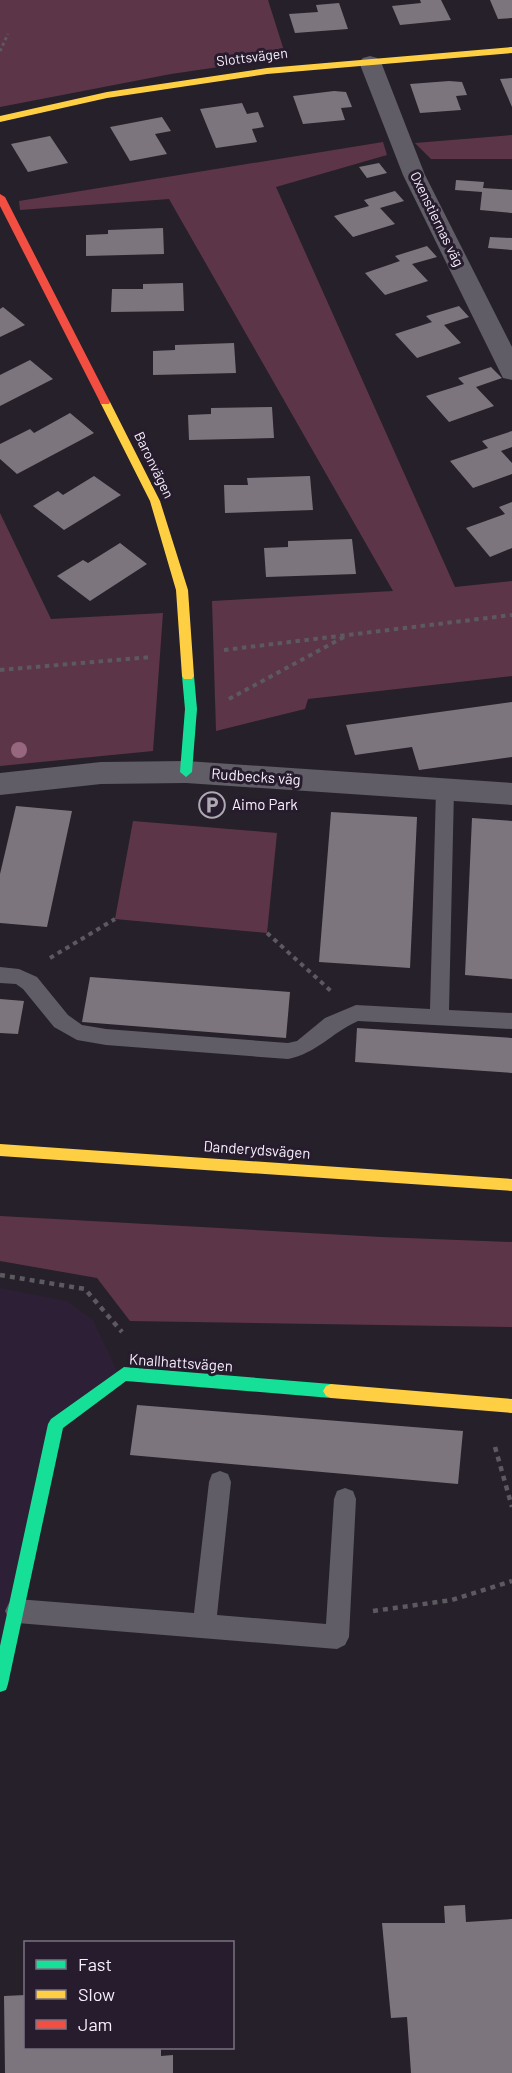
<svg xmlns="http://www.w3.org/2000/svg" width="512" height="2073" viewBox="0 0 512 2073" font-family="Barlow,sans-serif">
<rect width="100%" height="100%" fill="#26202a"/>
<polygon fill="#2d1f35" points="0,1288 67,1301 93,1320 118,1373 53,1422 0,1662"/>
<g fill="#5d3548">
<polygon points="0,0 268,0 286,57 171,74 0,107"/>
<polygon points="512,135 512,159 431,159 415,143"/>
<polygon points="383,142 387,155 276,187 455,587 512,581 512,676 308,699 305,709 216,731 212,601 393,591 169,199 20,210 19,201"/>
<polygon points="0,513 51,619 163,613 153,751 0,766"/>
<polygon points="133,821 277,833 267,933 115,919"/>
<polygon points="0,1216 381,1237 512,1242 512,1327 130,1321 97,1278 0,1261"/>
</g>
<g fill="#7d757e">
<polygon points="420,0 441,0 451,20 400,25 392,6 421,3"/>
<polygon points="490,0 512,0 512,18 498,19"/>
<polygon points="339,3 348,29 295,33 289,14 318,12 316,5"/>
<polygon points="512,78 512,107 500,79"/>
<polygon points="449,81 462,82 467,95 456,96 461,110 420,113 410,84"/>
<polygon points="334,91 346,92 352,107 341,108 345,120 303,124 293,96"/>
<polygon points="242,103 247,114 258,112 264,127 252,129 257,142 216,148 200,109"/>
<polygon points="162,117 171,131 155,134 167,154 130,161 110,127"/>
<polygon points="50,136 68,163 28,172 11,144"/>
<polygon points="379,163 387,173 367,178 359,167"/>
<polygon points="456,180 484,182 483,188 512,190 512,213 480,210 482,192 455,190"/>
<polygon points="395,191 404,201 380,208 395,224 353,237 334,216 369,206 364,200"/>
<polygon points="163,228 164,254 86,256 86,235 108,234 108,230"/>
<polygon points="490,237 512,238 512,250 488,248"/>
<polygon points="427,246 437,257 412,264 428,281 385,295 365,273 400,261 395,256"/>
<polygon points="183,283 184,311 111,312 112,289 143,289 143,284"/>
<polygon points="459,306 469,317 444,325 461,343 417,358 395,334 432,322 426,316"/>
<polygon points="3,307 25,325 0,337 0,309"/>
<polygon points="234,343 236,373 153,375 153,351 175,350 175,345"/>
<polygon points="30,360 53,379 0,406 0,375"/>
<polygon points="491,367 502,378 476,387 494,406 449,422 426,396 464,384 458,378"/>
<polygon points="272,407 274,438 189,440 188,415 211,414 211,408"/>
<polygon points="70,413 94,433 17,474 0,459 0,444 30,429 34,433"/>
<polygon points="512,431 512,447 501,451 512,463 512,474 473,488 450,461 488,448 482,441"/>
<polygon points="94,476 121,495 64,530 33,506 58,491 63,495"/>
<polygon points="310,476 313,510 225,513 224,485 248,485 247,478"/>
<polygon points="512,502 512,548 490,557 466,528 505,514 499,507"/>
<polygon points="352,539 356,574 266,577 264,548 288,547 288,541"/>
<polygon points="120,543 147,564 90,601 57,576 83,560 88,563"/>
<polygon points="512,702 512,757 419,770 412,747 355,755 346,725"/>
<polygon points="16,806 72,811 47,927 0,923 0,874"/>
<polygon points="331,812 417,817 410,968 319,962"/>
<polygon points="472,818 512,821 512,979 465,975"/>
<polygon points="90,977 290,992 286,1038 82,1022"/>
<polygon points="0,999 24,1001 18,1034 0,1033"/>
<polygon points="357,1028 512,1038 512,1073 355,1062"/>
<polygon points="137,1405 463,1431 458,1484 130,1455"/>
<polygon points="465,1905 466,1922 512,1919 512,2073 411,2073 407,2017 391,2018 382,1923 445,1923 444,1906"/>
<polygon points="26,1995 26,2048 161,2048 161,2056 173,2055 173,2073 5,2073 4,1996"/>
</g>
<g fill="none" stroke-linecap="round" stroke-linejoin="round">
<polyline stroke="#5c5961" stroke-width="3" stroke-dasharray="3 3" stroke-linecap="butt" points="0,51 8,34"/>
<g stroke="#5c5961" stroke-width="4" stroke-dasharray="4.5 4.5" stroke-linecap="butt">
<polyline points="224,650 512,615"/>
<polyline points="0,670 151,657"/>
<polyline points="229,699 344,637"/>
<polyline points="267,933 331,991"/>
<polyline points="50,958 115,919"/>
</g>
<g stroke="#5c5961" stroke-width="4.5" stroke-dasharray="5 5" stroke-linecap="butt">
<polyline points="0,1275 85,1289 122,1332"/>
<polyline points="495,1447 512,1507"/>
<polyline points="373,1611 452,1600 512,1581"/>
</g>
<g fill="#605d66" fill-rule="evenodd">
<path d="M445 783 451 785 454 790 449 1010 512 1013V1029L358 1021C330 1034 317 1053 288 1059L106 1045 77 1040 54 1027 23 989 16 984 0 983V967L19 969 37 977 68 1015 82 1025 106 1029 288 1043 297 1041 325 1018 356 1005 430 1009 436 790 439 785Z"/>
<polygon points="220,1471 228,1474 231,1482 217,1615 326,1624 334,1499 337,1491 345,1488 353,1491 356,1499 349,1637 345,1645 337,1649 17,1623 9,1619 5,1611 9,1603 17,1599 194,1613 209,1482 212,1474"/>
</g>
<g fill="#605d66" fill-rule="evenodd">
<polygon points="370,56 377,58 381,62 425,175 512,347 512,380 503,378 500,372 403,175 359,62 363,58"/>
<polygon points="186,761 512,783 512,805 186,783 101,784 0,795 0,773 101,762"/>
</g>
<g fill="#16e098" fill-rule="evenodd">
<polygon points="188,672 194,676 197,709 192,772 186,777 180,772 185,709 182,676"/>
<polygon points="124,1367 331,1384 336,1386 339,1391 336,1396 331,1398 126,1381 63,1428 8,1684 6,1690 0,1692 0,1646 48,1424 51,1419"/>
</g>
<g fill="#ffcf43" fill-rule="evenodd">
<polygon points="512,47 512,53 267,74 107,98 0,122 0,116 107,92 267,68"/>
<polygon points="105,399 110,402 160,501 188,590 194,676 192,679 184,679 182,676 176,590 150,501 100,402"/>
<polygon points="0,1144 512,1179 512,1191 0,1156"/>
<polygon points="331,1384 512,1399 512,1413 331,1398 326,1396 323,1391 326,1386"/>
</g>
<polygon fill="#f24e42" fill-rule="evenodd" points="0,194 5,197 110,402 109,404 101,404 100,402 0,206"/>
</g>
<circle fill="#976780" cx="19" cy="750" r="8"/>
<defs>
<g id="parking-ring" transform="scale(1.35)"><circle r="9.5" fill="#271c2e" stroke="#aea8b3" stroke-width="1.5"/><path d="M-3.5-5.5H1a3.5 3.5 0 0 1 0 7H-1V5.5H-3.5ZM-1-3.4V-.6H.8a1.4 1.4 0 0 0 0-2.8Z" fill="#aea8b3"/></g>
</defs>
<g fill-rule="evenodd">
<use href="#parking-ring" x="212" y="805"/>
</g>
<g text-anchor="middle" stroke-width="6" stroke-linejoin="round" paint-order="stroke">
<g font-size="14" fill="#f8f1fd" stroke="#271c2e">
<text transform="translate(252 57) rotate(-7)" y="5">Slottsvägen</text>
<text transform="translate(437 219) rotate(64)" y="5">Oxenstiernas väg</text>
<text transform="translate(154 465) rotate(64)" y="5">Baronvägen</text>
</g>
<g font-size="15" fill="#f8f1fd" stroke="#271c2e">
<text transform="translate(256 777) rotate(4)" y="5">Rudbecks väg</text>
<text transform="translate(257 1150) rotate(4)" y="5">Danderydsvägen</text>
<text transform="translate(181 1363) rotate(4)" y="5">Knallhattsvägen</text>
</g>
<g font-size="15" fill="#f8f1fd" stroke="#271c2e" text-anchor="start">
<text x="232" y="810">Aimo Park</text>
</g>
</g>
<rect x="24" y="1941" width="210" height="108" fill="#271c2e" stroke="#7b7181" stroke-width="1.5"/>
<rect x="36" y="1960" width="30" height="9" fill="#16e098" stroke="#7b7181" stroke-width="1.5"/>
<text x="78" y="1971" font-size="18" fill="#f8f1fd">Fast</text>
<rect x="36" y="1990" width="30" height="9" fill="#ffcf43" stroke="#7b7181" stroke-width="1.5"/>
<text x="78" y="2001" font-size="18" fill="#f8f1fd">Slow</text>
<rect x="36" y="2020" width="30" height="9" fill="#f24e42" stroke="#7b7181" stroke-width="1.5"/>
<text x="78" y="2031" font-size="18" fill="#f8f1fd">Jam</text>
</svg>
